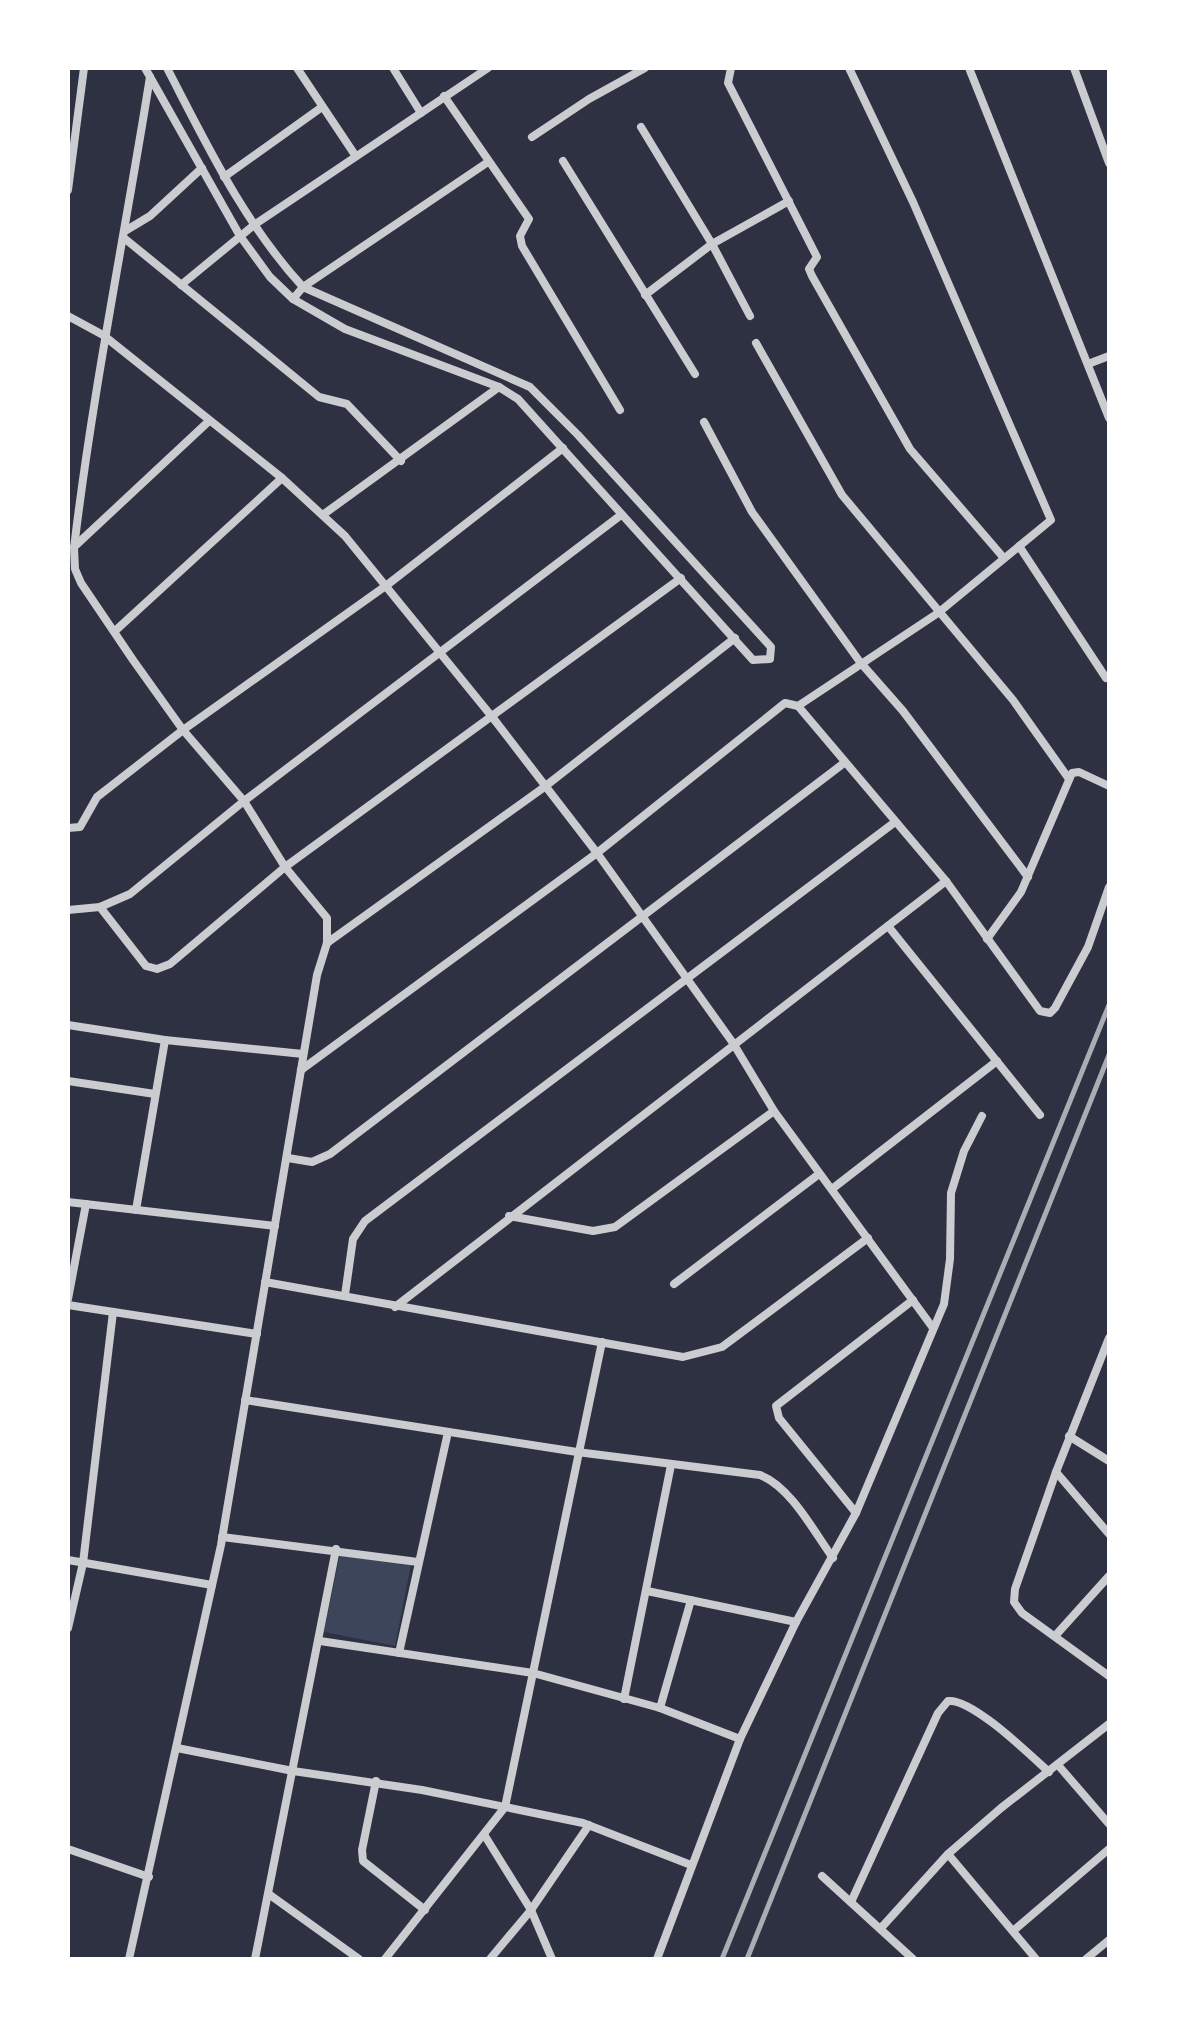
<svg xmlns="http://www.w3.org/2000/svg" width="1177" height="2027" viewBox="0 0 1177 2027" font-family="Poppins,sans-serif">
<rect width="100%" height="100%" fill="#2d3142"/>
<polygon fill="#3c4559" points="340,1554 411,1565 395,1646 324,1632"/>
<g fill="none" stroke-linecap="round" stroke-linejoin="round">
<g stroke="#caccd0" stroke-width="8">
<path d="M145 68 240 236 270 277 293 299 345 329 499 387 518 399 753 660 770 659 771 647 578 435 530 387 303 287C244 223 207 145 167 68"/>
<polyline points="297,68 355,155"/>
<polyline points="393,68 421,113"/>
<polyline points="731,68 728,83 817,257 809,269 812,276 910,449 1003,557"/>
<polyline points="969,68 1109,418"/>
<polyline points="1074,68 1109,163"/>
<polyline points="444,96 529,219 520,236 522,246 620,410"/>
<polyline points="641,127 712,244 750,316"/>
<polyline points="532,137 589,99 645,68"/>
<polyline points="563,161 695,374"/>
<polyline points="224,177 322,107"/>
<polyline points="68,190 84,68"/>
<polyline points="125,231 150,216 202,168"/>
<polyline points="124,238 319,397 347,404 401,461"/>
<polyline points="181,285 254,225 488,68"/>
<polyline points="645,295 712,244 789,201"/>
<polyline points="293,299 303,287 488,162"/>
<polyline points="68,316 103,335 282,478 345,536 493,718 597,853 733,1043 774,1111 933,1328"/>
<polyline points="756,343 842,495 1013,700 1069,779"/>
<polyline points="1088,364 1109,356"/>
<polyline points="704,422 752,512 860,662 903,711 1028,877"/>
<polyline points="324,514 499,387"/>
<polyline points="1019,546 1106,678"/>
<polyline points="74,547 209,421"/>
<polyline points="115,631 282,478"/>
<polyline points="798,706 938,613 1051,520 913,202 849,68"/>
<polyline points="68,828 80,827 97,797 183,730 387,585 563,448"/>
<polyline points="100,907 146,966 157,969 170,964 285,867 681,578"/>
<polyline points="68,910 100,907 130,894 244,801 621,515"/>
<polyline points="888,926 1040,1115"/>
<polyline points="987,939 1021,892 1072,773 1079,772 1109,786"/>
<polyline points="327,943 543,788 735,638"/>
<polyline points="68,1025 165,1040 303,1054"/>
<polyline points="301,1070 597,853 785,703 798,706 946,881 1040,1011 1050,1013 1055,1008 1088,947 1109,887"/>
<polyline points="68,1081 155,1094"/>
<polyline points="288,1158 312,1162 330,1154 844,763"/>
<polyline points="832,1189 997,1061"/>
<polyline points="68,1202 275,1226"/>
<polyline points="136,1210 165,1040"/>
<polyline points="509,1216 593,1231 615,1227 774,1111"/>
<polyline points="265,1282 683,1357 722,1347 868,1238"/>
<polyline points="674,1284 819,1174"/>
<polyline points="345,1295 353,1239 365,1221 895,822"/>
<polyline points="68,1299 86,1204"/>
<polyline points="68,1305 257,1334"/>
<polyline points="395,1307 946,881"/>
<polyline points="1109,1338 1056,1472 1015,1589 1014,1602 1022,1613 1109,1676"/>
<path d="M245 1400 577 1452 760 1475C791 1487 814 1532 833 1558"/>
<polyline points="1069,1436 1109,1461"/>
<polyline points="1056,1472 1109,1534"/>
<polyline points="856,1513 779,1418 776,1406 913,1300"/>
<polyline points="222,1537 418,1562"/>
<polyline points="68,1560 212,1585"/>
<polyline points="647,1591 796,1622"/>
<polyline points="68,1628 83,1563 113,1312"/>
<polyline points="1055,1636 1109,1576"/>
<polyline points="320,1641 533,1673 660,1708 740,1739"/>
<polyline points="399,1653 448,1432"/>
<polyline points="624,1699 671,1465"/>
<polyline points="660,1708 691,1600"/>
<polyline points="177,1748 293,1771 422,1790 583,1823 691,1865"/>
<polyline points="1058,1765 1109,1824"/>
<polyline points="376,1781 362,1850 363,1861 425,1910"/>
<polyline points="485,1836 531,1910 552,1959"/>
<polyline points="68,1849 149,1877"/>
<polyline points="948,1854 1036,1959"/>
<polyline points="822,1876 913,1959"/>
<polyline points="270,1895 359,1959"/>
<path d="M851 1902 938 1713 948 1701C972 1698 1030 1755 1049 1772"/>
<polyline points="881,1928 948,1854 1001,1808 1109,1724"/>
<polyline points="1013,1931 1109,1849"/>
<path d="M129 1959 221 1545 317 975 327 943V918L285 867 244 801 183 730 133 660 81 583 75 569 74 548C93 389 125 234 150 77"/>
<polyline points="255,1959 336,1549"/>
<polyline points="385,1959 505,1807 602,1342"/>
<polyline points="490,1959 531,1910 589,1825"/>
<polyline points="657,1959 740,1739 796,1622 856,1513 944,1304 950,1259 951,1193 964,1151 982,1116"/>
<polyline points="1086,1959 1109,1940"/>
</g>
<g stroke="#abadb3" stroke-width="5">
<polyline points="722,1959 1109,1005"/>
<polyline points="747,1959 1109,1055"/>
</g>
</g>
<rect width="1177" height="2027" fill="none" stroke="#ffffff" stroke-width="140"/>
</svg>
